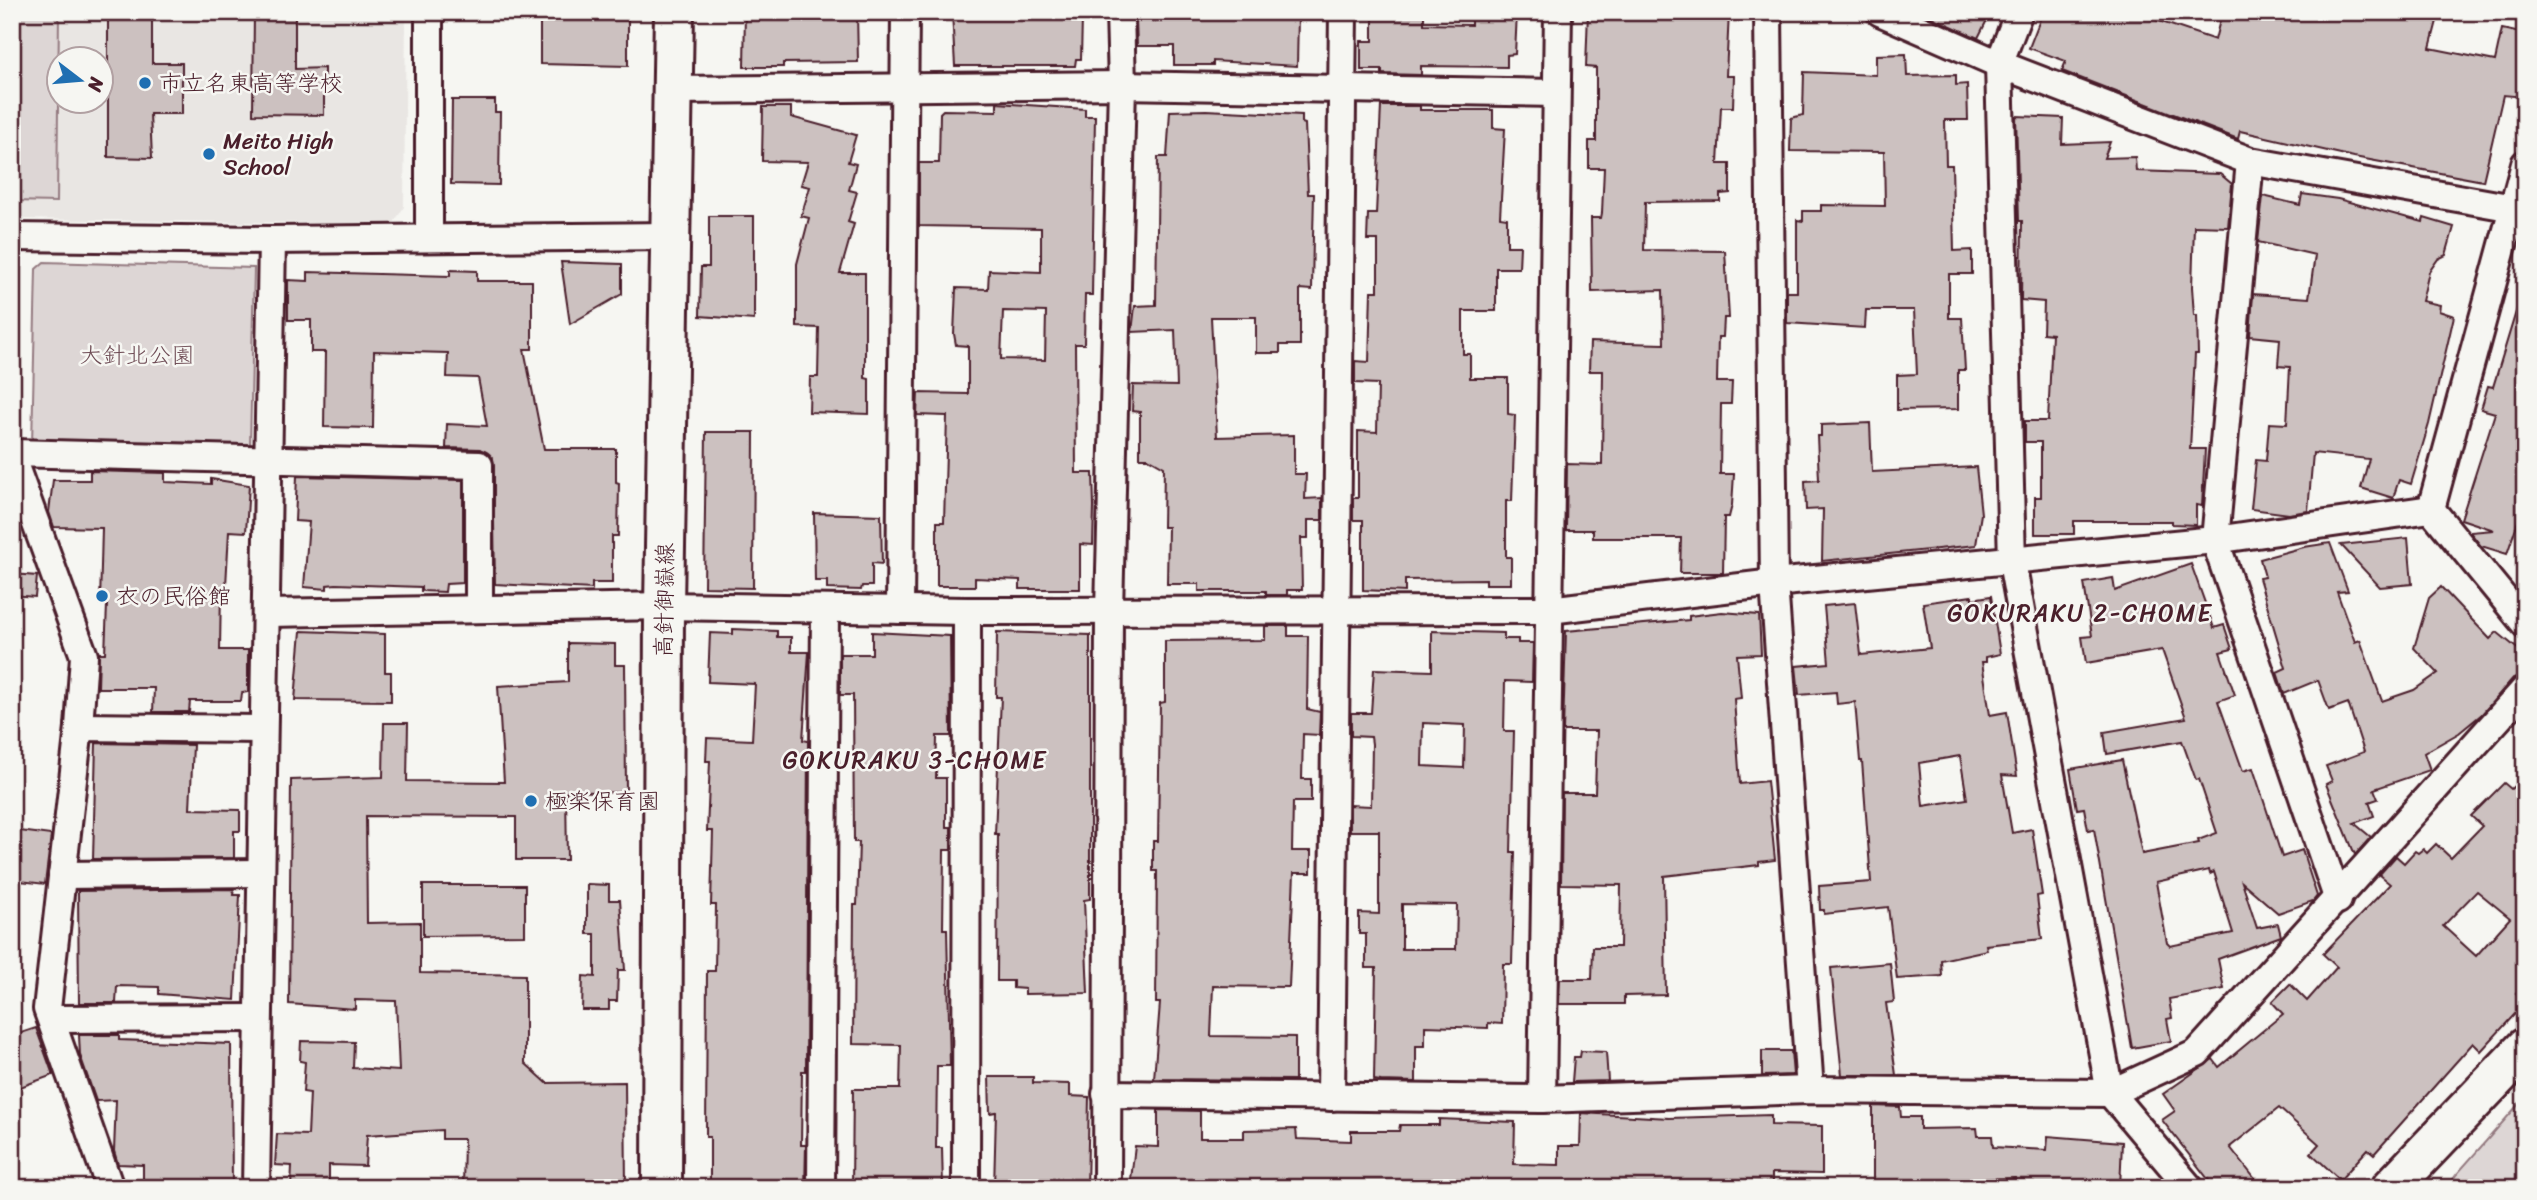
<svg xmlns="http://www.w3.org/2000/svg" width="2537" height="1200" viewBox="0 0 2537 1200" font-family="Sriracha,'Klee One',sans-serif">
<rect width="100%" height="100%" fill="#f6f6f2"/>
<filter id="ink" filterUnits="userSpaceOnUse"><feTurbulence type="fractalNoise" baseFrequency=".0143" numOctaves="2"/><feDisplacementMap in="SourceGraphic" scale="14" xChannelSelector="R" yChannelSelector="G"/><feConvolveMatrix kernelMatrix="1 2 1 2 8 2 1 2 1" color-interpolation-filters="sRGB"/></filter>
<g filter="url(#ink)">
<path fill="#e9e6e3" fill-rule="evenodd" d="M12 12H406L404 207 393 224 12 219ZM60 60H102V102H60Z"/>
<g fill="#ddd6d5" stroke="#947a80" stroke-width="2">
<polygon points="12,12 59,12 57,202 12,201"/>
<polygon points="44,262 254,268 250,446 32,445 36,269"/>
<polygon points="2525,1097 2525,1188 2447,1188 2456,1175"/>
</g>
<g fill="#ccc1c0" stroke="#4a1f2b" stroke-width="2" fill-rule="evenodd">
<polygon points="108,12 152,12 152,63 182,63 182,114 150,114 152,158 108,157"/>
<polygon points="254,12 295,12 295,69 324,68 324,115 253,114"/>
<polygon points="745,12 857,12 858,62 783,63 783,67 744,67"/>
<polygon points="952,12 1082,18 1081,59 1076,59 1075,66 955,66"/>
<polygon points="1162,12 1298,15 1297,66 1213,61 1213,65 1174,65 1174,46 1137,46 1136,20 1162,21"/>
<polygon points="1373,12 1424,12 1424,24 1471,25 1471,12 1517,12 1515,54 1507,55 1507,67 1421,66 1421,75 1382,74 1382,70 1361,70 1361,41 1373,41"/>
<polygon points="1588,12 1729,12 1726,76 1734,76 1733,107 1721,107 1718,164 1730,164 1730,193 1720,194 1720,201 1645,202 1644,250 1725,251 1729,318 1724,318 1723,337 1718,337 1717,382 1732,382 1731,404 1721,404 1720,474 1734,474 1732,505 1729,517 1724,517 1723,573 1680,573 1681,538 1593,538 1593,530 1566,530 1567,464 1602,465 1603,371 1589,371 1590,342 1664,344 1663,290 1592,292 1591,218 1601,218 1602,213 1604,168 1589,168 1589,141 1596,141 1596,68 1586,67"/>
<polygon points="1920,12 1991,12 1978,38"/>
<polygon points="2043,12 2132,12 2215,40 2222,12 2420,12 2419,17 2437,21 2430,48 2495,61 2502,29 2525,34 2519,64 2525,65 2525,97 2503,95 2483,181 2354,157 2240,131 2238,139 2062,71 2066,61 2029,48"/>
<polygon points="540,17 628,20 628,66 540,64"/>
<polygon points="1906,54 1907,76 1956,75 1956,85 1967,84 1968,120 1945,120 1946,165 1952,165 1954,251 1972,250 1972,274 1949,274 1949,318 1962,318 1965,370 1958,370 1958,409 1897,410 1897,375 1917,374 1914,310 1866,310 1865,328 1787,323 1787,292 1797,292 1797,220 1803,221 1803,211 1821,211 1821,205 1885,206 1884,152 1790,151 1791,118 1803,115 1804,72 1876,75 1876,55"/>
<polygon points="452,100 495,100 495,112 500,112 499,185 451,184"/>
<path d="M997 103 1085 109V116H1095L1092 295H1085L1084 344H1075L1076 473H1093L1094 506 1093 545 1080 544V589H1020V580L975 578V586H937V522H944L947 416 917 415 918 393 968 394V346L956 345 954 334 956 288 988 289 989 270 1041 272V228L919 226V163H939L940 113 943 110 997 111ZM1003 311 1046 312 1045 360 1001 359Z"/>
<polygon points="1381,106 1420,106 1420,110 1493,110 1493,128 1505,129 1500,217 1507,218 1507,246 1520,246 1519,268 1496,268 1496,311 1463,311 1463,354 1470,354 1470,378 1508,378 1508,414 1515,415 1512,501 1506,501 1506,557 1511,557 1511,584 1486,584 1486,579 1405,580 1405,592 1363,590 1363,520 1353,520 1353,498 1358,498 1358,431 1377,432 1378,384 1355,383 1355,361 1369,362 1371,291 1378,291 1378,240 1367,240 1368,214 1376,214"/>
<polygon points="763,107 791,107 791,117 856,135 848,162 856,164 849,190 857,192 848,222 854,224 840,273 865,273 865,378 869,379 869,414 809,412 810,377 818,377 819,328 797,327 797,264 809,218 801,216 810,187 801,185 808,162 762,161"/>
<polygon points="1206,110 1302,115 1302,123 1305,124 1308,194 1314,194 1313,236 1312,290 1300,289 1300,345 1280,345 1280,353 1256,353 1256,317 1211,317 1217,437 1294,435 1294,474 1306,474 1305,499 1322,498 1322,520 1308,520 1308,538 1301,538 1302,590 1287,590 1287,595 1266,595 1266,591 1199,591 1199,584 1167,584 1168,527 1163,527 1164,467 1148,458 1140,458 1140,412 1132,411 1133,385 1177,386 1175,330 1132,332 1135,306 1156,305 1158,157 1167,157 1170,111"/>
<polygon points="2016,116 2063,118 2062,144 2110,142 2104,158 2135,157 2136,171 2220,174 2232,184 2228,227 2194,226 2192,287 2194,315 2197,315 2198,354 2195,354 2190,449 2205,449 2202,506 2196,505 2196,525 2172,524 2172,521 2074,521 2074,534 2035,534 2035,497 2041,497 2041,442 2025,442 2025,421 2048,421 2052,334 2043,333 2044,302 2021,300 2022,221 2019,221"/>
<polygon points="2302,194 2338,199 2423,222 2424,218 2454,227 2446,255 2438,259 2429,272 2422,301 2440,305 2439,311 2454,316 2429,424 2411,484 2399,480 2393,498 2361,488 2369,459 2313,453 2308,511 2289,514 2251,509 2256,460 2266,461 2269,423 2287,424 2290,367 2278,366 2280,339 2250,336 2253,294 2309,298 2315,255 2258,242 2263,196 2300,205"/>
<polygon points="709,216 754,216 754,320 700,316 701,267 709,267"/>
<polygon points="561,262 622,264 622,294 570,324"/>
<polygon points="450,270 477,271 477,281 532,281 532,349 524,349 544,449 616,449 616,482 619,483 618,536 612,536 612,583 592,583 592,589 495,584 493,458 480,449 446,448 447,424 487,426 478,378 447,377 448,353 374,351 373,428 324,427 325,352 311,352 311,320 288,320 288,280 308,281 308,272 450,276"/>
<polygon points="2519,302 2525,303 2525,500 2507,554 2481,546 2470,532 2494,530 2461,519 2495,413 2481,409 2488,386 2493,387"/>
<polygon points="1870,423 1872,472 1976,467 1981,514 1976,545 1822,561 1823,509 1806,510 1805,481 1819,480 1817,436 1821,436 1821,425"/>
<polygon points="706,432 754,432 753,588 704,587"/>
<polygon points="90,471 165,473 165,482 211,484 211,479 249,485 246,532 229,531 226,586 221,586 220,650 248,650 248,692 242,693 241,701 190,701 189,712 153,712 154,688 98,688 99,653 105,653 107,605 100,604 102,528 54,527 49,512 53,480 90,480"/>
<polygon points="297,476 463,480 463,583 446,584 445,592 421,591 421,587 336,584 327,585 327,589 304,587 309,522 295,521"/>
<polygon points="814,513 881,515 882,564 872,563 872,586 862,586 861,590 827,589 827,581 815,581"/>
<polygon points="2408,538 2412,584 2380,587 2341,545"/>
<polygon points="2330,543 2348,591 2337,592 2355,642 2360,640 2382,701 2414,690 2438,673 2414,648 2429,598 2441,587 2490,639 2497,632 2525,655 2525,674 2513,678 2482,714 2459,733 2424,753 2430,770 2374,789 2378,799 2369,802 2374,816 2354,823 2371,837 2355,855 2326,784 2332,781 2326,766 2364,752 2348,703 2329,710 2318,680 2284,694 2277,672 2286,668 2259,578 2265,577 2260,559 2304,547"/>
<path d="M2191 564 2214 628 2224 625 2232 649 2220 652 2235 695 2218 701 2243 771 2253 768 2282 857 2302 850 2317 896 2313 901 2278 913 2242 882 2257 928 2278 924 2281 936 2218 959 2224 989 2169 999 2172 1018 2167 1019 2171 1041 2132 1048 2094 829 2088 830 2084 808 2077 809 2070 769 2122 760 2142 854 2199 843 2198 840 2217 833 2199 779 2196 780 2182 741 2107 754 2104 732 2186 718 2162 650 2086 663 2082 637 2092 636 2084 583 2113 578 2115 591ZM2209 870 2210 874 2214 872 2233 933 2170 946 2167 943 2156 882Z"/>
<polygon points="12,574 37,576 35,597 12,595"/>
<path d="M1972 596V599L1991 596 2000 654 1986 657V662H1982L1990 715 2007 712 2017 776 2002 775 2012 833 2032 829 2042 895 2037 896 2042 939 1986 945 1987 950 1941 960 1942 976 1897 979 1888 907 1824 914V910H1820L1819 886 1871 882 1862 761H1860L1855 702 1837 704 1836 692 1799 695 1796 666 1829 663 1824 606 1855 603 1861 655 1930 648 1923 603ZM1960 756 1967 799 1923 806 1919 763Z"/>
<polygon points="1722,612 1759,615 1761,654 1737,655 1741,698 1734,699 1740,784 1767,781 1775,860 1759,862 1759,865 1664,876 1666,995 1624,996 1624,1004 1559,1004 1560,979 1592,979 1593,947 1620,947 1621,885 1561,884 1562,793 1595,793 1597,731 1563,731 1566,631 1689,620 1689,616"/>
<polygon points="1265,626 1288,626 1288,636 1308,636 1307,709 1320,712 1319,735 1303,734 1302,779 1311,779 1311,802 1293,802 1292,851 1311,851 1311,873 1294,873 1289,987 1213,986 1211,1036 1295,1037 1295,1080 1154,1079 1160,1003 1156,1003 1157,871 1153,871 1153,841 1158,841 1160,703 1165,702 1165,641 1265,640"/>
<polygon points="733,629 777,631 777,637 791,637 791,652 809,652 803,740 808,741 806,1071 802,1071 801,1145 806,1145 805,1188 710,1188 710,1137 706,1137 707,971 715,971 716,905 711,905 713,831 707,831 710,761 706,761 707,738 752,740 755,684 708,682 710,633 733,634"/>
<polygon points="301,631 385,634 385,672 391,672 391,701 295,700"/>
<path d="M1432 631 1504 633V639H1518V643H1533L1532 682 1505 681 1504 731H1514L1511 852H1515L1512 964H1503L1502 1024 1488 1023V1028L1425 1026V1046H1416V1082L1381 1081 1374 1080 1376 968H1366V934H1359V913L1379 914V831H1350V805L1371 806 1372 744 1371 737 1351 736V713H1371L1374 669 1432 671ZM1423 723 1465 725 1464 768 1422 766ZM1402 904 1457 905 1456 949H1402Z"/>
<polygon points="872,632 950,636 951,736 937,736 936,778 946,778 946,827 951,827 951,850 944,850 943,929 947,929 950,1066 937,1066 936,1148 942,1148 943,1188 852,1188 853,1089 900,1089 901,1045 853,1044 854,905 857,905 859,842 854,842 853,695 840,695 840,654 872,654"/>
<polygon points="997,632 1090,635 1090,899 1084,900 1088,993 1025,994 1025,989 1013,988 1013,981 997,981 998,834 995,834 1001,697 996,697"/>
<polygon points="568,643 615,644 615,665 625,665 626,793 566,791 567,860 516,860 516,817 366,816 367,923 420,922 420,973 525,975 525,1063 547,1083 625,1082 626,1188 463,1188 464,1139 442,1139 442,1130 367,1135 365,1166 329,1165 329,1188 291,1188 292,1166 275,1165 277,1134 308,1135 310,1093 303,1092 305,1062 300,1061 301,1041 354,1042 353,1068 399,1071 396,1001 355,1000 355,1009 289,1004 291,780 383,777 384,723 408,723 407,781 504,782 498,686 568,682"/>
<polygon points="96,743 193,745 190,809 240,810 240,831 234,831 234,858 93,859"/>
<path d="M2525 775V982L2516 993 2525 1003 2481 1051 2473 1043 2374 1154 2368 1149 2340 1180 2311 1153 2319 1144 2279 1108 2230 1147 2262 1188H2215L2162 1120 2175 1111 2163 1094 2213 1059 2219 1067 2283 1014 2272 1002 2290 984 2307 1001 2337 967 2323 954 2390 884 2379 875 2396 856 2404 863 2415 851 2418 853 2423 849 2427 853 2436 844 2451 858 2482 826 2471 816 2504 783 2511 789ZM2477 891 2510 918 2476 956 2443 926Z"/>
<polygon points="12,830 51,835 45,884 12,880"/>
<polygon points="587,884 609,885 609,900 620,900 625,970 618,970 617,1001 609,1001 609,1010 582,1010 583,976 595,977 595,934 587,934"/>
<polygon points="423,885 525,885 525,935 423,936"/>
<polygon points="234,889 233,895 240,895 235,1000 159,994 159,987 117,986 116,1003 79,1003 78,891"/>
<polygon points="1890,963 1894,1002 1886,1003 1896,1075 1842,1075 1831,968"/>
<polygon points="36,1028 53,1075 12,1090 12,1036"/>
<polygon points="79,1035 119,1035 119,1040 231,1044 232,1188 143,1188 143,1165 118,1164 114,1151 116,1100 96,1101 80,1055"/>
<polygon points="1581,1051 1606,1052 1608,1081 1572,1082 1574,1057 1580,1057"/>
<polygon points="1762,1051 1791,1051 1793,1075 1762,1076"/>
<polygon points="989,1077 1033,1077 1033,1083 1070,1084 1070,1096 1089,1097 1087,1188 994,1188 996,1112 990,1113"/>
<polygon points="1873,1106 1900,1107 1901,1117 1920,1117 1920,1129 1977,1128 1978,1136 1992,1136 1993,1147 2047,1150 2048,1136 2122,1142 2120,1188 2015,1188 2015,1178 1920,1181 1920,1188 1873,1188"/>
<polygon points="1158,1110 1200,1111 1200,1138 1244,1138 1244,1130 1296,1129 1297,1139 1351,1141 1351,1131 1399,1131 1400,1125 1439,1125 1439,1119 1515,1122 1514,1164 1559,1165 1559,1146 1580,1146 1581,1113 1669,1118 1771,1115 1771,1125 1822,1126 1822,1174 1772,1173 1772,1185 1761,1185 1761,1188 1686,1185 1686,1188 1130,1188 1135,1146 1158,1147"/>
</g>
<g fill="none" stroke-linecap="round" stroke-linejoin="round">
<g stroke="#4a1f2b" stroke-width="32">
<g id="street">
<polyline points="1768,12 1774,583 1810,1090"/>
<polyline points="1880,12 1999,64 2250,161 2525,210"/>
<polyline points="2019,12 1999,64 2012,562 2110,1093 2190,1188"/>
<polyline points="674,90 1122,85 1556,93"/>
<polyline points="2250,161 2215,540 2338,900"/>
<polyline points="2525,164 2431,509 2525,624"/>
<polyline points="12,237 272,240 670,236"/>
<polyline points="429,238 429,12"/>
<polyline points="12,453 479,465 479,609"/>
<polyline points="12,458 84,656 79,727 47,1009 110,1188"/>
<polyline points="900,610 905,12"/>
<polyline points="268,613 664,606 967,611 1549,610 1774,583 2215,540 2431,509"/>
<polyline points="79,727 261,729"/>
<polyline points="62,875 260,873"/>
<polyline points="53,1019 258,1018"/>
<polyline points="1106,1094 1542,1099 1810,1090 2110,1093 2197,1053 2525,689"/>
<polyline points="1331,1097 1343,12"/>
<polyline points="1542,1099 1558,12"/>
<polyline points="256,1188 272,240"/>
<polyline points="821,1188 825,610"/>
<polyline points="966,1188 967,611"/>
<polyline points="1107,1188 1109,611 1122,85 1120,12"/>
</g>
</g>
<g stroke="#4a1f2b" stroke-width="44">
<g id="secondary">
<polyline points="662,1188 664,606 674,12"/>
<polyline points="2391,1188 2525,1048"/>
</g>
</g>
<polyline stroke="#4a1f2b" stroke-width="4.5" stroke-dasharray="2 5" stroke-linecap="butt" points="12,413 20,263"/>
<use href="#street" stroke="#f6f6f2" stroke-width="26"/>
<use href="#secondary" stroke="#f6f6f2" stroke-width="38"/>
</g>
</g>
<g fill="#1f6fb2" stroke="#f6f6f2" stroke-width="2.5">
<circle cx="145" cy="83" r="7"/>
<circle cx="209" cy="154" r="7"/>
<circle cx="102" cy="596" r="7"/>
<circle cx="531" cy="801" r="7"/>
</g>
<g text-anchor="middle" stroke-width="5" stroke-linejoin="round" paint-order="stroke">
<g font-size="23" fill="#4a1f2b" stroke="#f6f6f2" text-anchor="start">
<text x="159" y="91">市立名東高等学校</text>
<text x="223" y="149">Meito High<tspan x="223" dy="26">School</tspan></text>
<text x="116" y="604">衣の民俗館</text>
<text x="545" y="809">極楽保育園</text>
</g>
<g font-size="23" fill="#6f4d56" stroke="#f6f6f2">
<text x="137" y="363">大針北公園</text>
</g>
<g font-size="23" fill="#4a1f2b" stroke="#f6f6f2">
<text transform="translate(664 600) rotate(-89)" y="8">高針御嶽線</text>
</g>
<g font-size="24" letter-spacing="2" fill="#4a1f2b" stroke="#f6f6f2">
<text x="2080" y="621">GOKURAKU 2-CHOME</text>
<text x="915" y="768">GOKURAKU 3-CHOME</text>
</g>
</g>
<rect width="2537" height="1200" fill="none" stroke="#f6f6f2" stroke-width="42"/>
<rect x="21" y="21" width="2495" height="1158" fill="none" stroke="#4a1f2b" stroke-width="2.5" filter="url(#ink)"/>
<g transform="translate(80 80) rotate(106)"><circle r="33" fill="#f6f6f2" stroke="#b1a0a2" stroke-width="2"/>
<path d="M0-5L12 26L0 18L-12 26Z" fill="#1f6fb2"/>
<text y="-10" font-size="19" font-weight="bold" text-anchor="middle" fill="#4a1f2b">N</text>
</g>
</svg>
